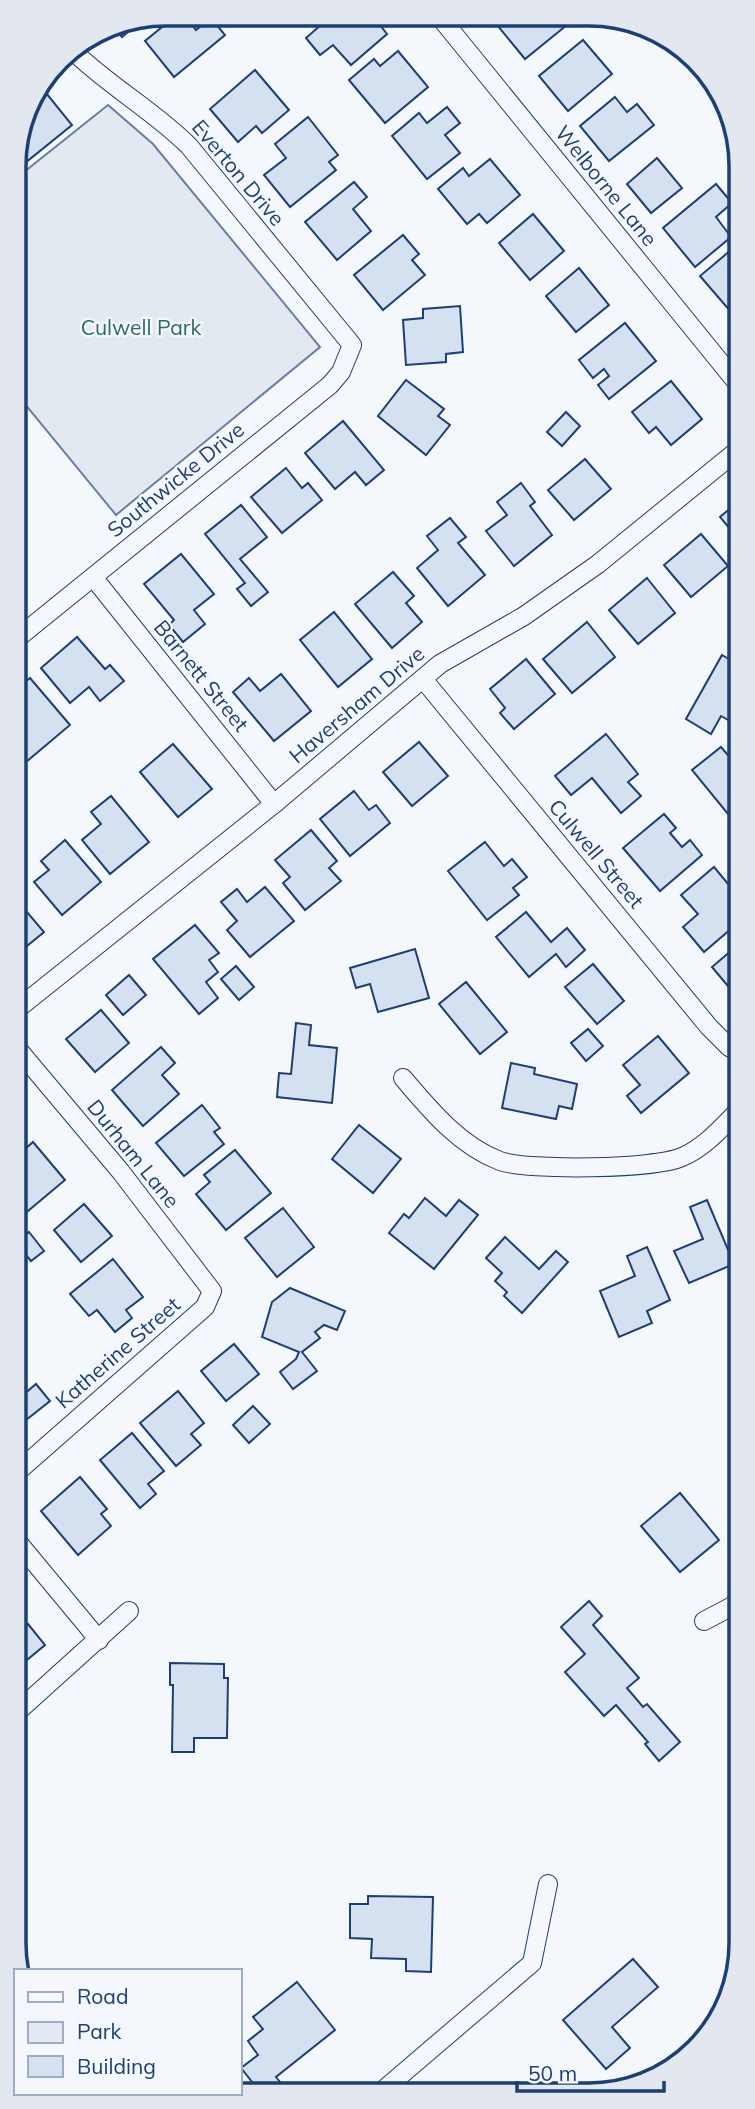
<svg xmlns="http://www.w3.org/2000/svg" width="755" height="2109" viewBox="0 0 755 2109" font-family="Mulish,sans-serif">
<rect width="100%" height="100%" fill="#f4f7fb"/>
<polygon fill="#e3e9f0" stroke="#687fa3" stroke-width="2" points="108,105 153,144 320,347 116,515 15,392 14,180"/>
<g fill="#d5e0f0" stroke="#1d3f73" stroke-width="2">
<polygon points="178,14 184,14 196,30 211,18 225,35 174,77 145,41"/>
<polygon points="332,15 372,15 387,34 351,65 333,45 320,55 306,38"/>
<polygon points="508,16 559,17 567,25 525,59 497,25"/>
<polygon points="144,18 122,37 112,25"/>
<polygon points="583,40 612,74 568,111 539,76"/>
<polygon points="398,51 428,87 385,123 349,80 374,59 380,66"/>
<polygon points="255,70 289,110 262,133 256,126 238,142 210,109"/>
<polygon points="42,88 72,125 25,163 16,152 30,100"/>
<polygon points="615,97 627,112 637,104 654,125 609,161 580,126"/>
<polygon points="447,107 460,123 445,135 460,153 427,179 392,136 419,113 427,123"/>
<polygon points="308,117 338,155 329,162 336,170 290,207 264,175 286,158 275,144"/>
<polygon points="657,158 682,188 651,213 627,184"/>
<polygon points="490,159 520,195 487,223 479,214 467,224 438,189 463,168 469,176"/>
<polygon points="354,182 367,197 353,209 371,231 337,260 305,222"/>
<polygon points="716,184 732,203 716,217 731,237 695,267 663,228"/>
<polygon points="533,214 564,251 530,280 499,243"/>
<polygon points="403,235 419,254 412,260 425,275 383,310 354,275"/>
<polygon points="731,250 738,258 738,305 731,312 700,276"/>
<polygon points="579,268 609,305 576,332 546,296"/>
<polygon points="460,306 463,352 446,354 446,362 406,365 403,320 423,318 423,309"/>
<polygon points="625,323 656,361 609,399 598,385 609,376 604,369 593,378 579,360"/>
<polygon points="406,380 444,409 438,416 450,425 426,455 378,416"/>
<polygon points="671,381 702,419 671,445 656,427 649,433 632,412"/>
<polygon points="566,412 580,426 562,446 547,432"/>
<polygon points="343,421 384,470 366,485 355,472 335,489 305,453"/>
<polygon points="585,459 611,489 574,520 548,490"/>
<polygon points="286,468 302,488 308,483 322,500 282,533 251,497"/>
<polygon points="521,483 535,502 530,506 552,535 514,566 486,531 507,515 497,502"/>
<polygon points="739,501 739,540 720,517"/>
<polygon points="241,505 267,537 240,559 268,592 251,606 237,589 245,583 205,534"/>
<polygon points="450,518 466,537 458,543 485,575 448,606 417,568 438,550 427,536"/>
<polygon points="701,534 728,566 691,597 664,565"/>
<polygon points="181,554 214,594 194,610 205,624 183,642 169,625 174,620 144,584"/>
<polygon points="393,572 414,596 406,603 422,622 392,648 355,604"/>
<polygon points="647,578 675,613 638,644 609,610"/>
<polygon points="334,612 372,659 338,687 300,640"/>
<polygon points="587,622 615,657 572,693 543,659"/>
<polygon points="77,637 105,669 110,665 124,681 100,701 89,687 70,703 41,668"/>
<polygon points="722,655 739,665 739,704 730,721 721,716 711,734 686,719"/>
<polygon points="526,659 555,694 514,729 500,713 505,708 490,689"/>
<polygon points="281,674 311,711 274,741 233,692 249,678 260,691"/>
<polygon points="30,678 70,725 26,762 15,749 20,740 15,734 15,690"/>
<polygon points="606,734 638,774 628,782 641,796 621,813 592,778 571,795 555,776"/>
<polygon points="419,742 448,776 412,806 383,772"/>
<polygon points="173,744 212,789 178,817 140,772"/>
<polygon points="721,747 739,768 737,825 692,770"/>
<polygon points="354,791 369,810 376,805 390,823 350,856 320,819"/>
<polygon points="111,796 149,842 110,874 82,840 101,824 91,812"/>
<polygon points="664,814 676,828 670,833 682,847 690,840 702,855 660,891 623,848"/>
<polygon points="311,830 337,861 329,868 341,881 305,910 283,883 290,877 275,860"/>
<polygon points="65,840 101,882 62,915 34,882 49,870 41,861"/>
<polygon points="485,842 504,866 512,859 527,877 513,888 519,895 487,920 448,871"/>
<polygon points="714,867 739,897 739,922 704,952 683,927 698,914 681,895"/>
<polygon points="265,887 294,921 250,957 227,930 237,921 221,902 237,889 247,902"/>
<polygon points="15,898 44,932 16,955"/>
<polygon points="526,912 551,942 567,928 585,950 566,967 556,954 529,977 496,937"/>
<polygon points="195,925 219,953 209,960 218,972 206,982 218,998 199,1014 153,959"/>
<polygon points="739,944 739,998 738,998 712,967"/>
<polygon points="415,949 429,998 378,1012 370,984 356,988 350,968"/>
<polygon points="593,964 624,1001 597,1024 565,987"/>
<polygon points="236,966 254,987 239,1000 221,979"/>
<polygon points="129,975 146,995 123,1015 106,995"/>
<polygon points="466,982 507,1032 480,1054 439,1004"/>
<polygon points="101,1010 129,1043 95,1072 66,1039"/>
<polygon points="296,1023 311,1025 309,1045 337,1048 332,1103 277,1097 279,1073 291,1074"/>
<polygon points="588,1029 603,1046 586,1061 571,1043"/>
<polygon points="658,1036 689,1073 641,1113 627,1096 640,1085 623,1065"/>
<polygon points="161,1047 175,1063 162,1075 179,1094 143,1126 112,1090"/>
<polygon points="511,1063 535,1068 534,1074 577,1084 572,1109 559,1106 556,1119 502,1108"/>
<polygon points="202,1105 220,1128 214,1132 224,1144 184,1176 156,1143"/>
<polygon points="359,1125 401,1159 373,1193 332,1159"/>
<polygon points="33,1142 65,1180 16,1221 16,1157"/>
<polygon points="235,1150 271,1193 226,1230 196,1194 210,1182 204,1175"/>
<polygon points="425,1198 446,1216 459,1200 478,1215 434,1269 389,1233 404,1214 409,1218"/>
<polygon points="707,1200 734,1264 689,1283 674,1251 703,1239 690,1207"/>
<polygon points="84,1204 112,1236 81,1262 54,1230"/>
<polygon points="283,1208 314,1247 277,1277 245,1238"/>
<polygon points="29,1232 44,1251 31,1261 16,1243"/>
<polygon points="505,1237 539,1269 556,1251 568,1262 522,1313 504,1296 507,1292 495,1281 502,1273 486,1258"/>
<polygon points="647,1247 670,1300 647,1311 652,1323 619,1337 600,1291 635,1276 627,1256"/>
<polygon points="113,1259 143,1297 126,1310 132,1318 115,1332 97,1310 89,1316 70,1294"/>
<polygon points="290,1288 345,1311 337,1330 324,1325 315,1332 320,1338 302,1352 317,1371 293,1389 280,1372 296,1359 299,1352 262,1337 272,1302"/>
<polygon points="234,1344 259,1374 226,1401 201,1371"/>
<polygon points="36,1384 50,1401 16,1428 16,1387 23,1395"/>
<polygon points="178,1391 204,1423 191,1434 201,1445 176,1466 140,1423"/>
<polygon points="253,1406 270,1424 249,1443 233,1425"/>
<polygon points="132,1433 164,1471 148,1484 156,1494 140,1508 100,1460"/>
<polygon points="80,1477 107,1509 101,1514 111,1526 78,1555 41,1511"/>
<polygon points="680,1493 719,1540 680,1572 641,1526"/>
<polygon points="589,1601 602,1616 593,1625 639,1678 627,1688 643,1707 647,1704 680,1742 659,1761 645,1744 648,1742 616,1705 604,1716 565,1672 585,1654 561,1627"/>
<polygon points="28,1624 45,1645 22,1664 17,1658 17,1634"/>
<polygon points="170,1663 224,1664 224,1678 228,1678 227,1738 194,1738 194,1752 172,1752 173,1685 170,1685"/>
<polygon points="368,1896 433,1897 431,1972 406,1971 406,1959 371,1958 372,1939 350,1938 350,1904 368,1904"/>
<polygon points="633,1959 658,1987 612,2027 630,2048 606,2069 563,2020"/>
<polygon points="297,1982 335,2030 276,2077 280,2082 267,2092 260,2092 241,2068 258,2055 248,2041 263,2029 253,2017"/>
</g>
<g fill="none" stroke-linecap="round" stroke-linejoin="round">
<g stroke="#1d3f73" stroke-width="20">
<g id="street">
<polyline points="439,16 738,384"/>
<polyline points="93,577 274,804"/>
<path d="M15 640 330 385 341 372 352 345 189 146C153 110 107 85 71 49"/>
<polyline points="423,679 709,1027 729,1047 739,1052"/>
<polyline points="16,1010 274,804 440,664 524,616 598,564 738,450"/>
<polyline points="16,1047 121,1172 212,1291 205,1307 16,1473"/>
<path d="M403 1078C430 1110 460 1146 500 1161 528 1171 655 1169 682 1157 704 1148 722 1127 739 1110"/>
<polyline points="16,1540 99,1640"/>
<polyline points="704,1621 740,1602"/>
<polyline points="17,1712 129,1611"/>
<polyline points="17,1969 18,1971"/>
<polyline points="381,2092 532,1963 548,1884"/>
</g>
</g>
<use href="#street" stroke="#f4f7fb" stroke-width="18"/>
</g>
<g text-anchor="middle" stroke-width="5" stroke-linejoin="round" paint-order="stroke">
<g font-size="21" fill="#1d3f73" stroke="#f4f7fb">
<text transform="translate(238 173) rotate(50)" y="7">Everton Drive</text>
<text transform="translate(606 186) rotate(51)" y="7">Welborne Lane</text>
<text transform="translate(176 480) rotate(-39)" y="7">Southwicke Drive</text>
<text transform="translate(201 676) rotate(51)" y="7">Barnett Street</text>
<text transform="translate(357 705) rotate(-40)" y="7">Haversham Drive</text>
<text transform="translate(596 854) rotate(50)" y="7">Culwell Street</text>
<text transform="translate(133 1154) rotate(51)" y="7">Durham Lane</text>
<text transform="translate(118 1353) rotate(-41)" y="7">Katherine Street</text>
</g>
<g font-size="21" fill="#2c6c60" stroke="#f4f7fb">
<text x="141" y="335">Culwell Park</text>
</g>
</g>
<path d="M0 0H755V2109H0ZM166 26H589A140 140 0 0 1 729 166V1943A140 140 0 0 1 589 2083H166A140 140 0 0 1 26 1943V166A140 140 0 0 1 166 26Z" fill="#e3e8f0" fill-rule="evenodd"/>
<path fill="none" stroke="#1d3f73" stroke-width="3.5" d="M166 26H589A140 140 0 0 1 729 166V1943A140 140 0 0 1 589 2083H166A140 140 0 0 1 26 1943V166A140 140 0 0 1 166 26Z"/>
<rect x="14" y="1969" width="228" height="126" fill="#f4f7fb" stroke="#9eadc5" stroke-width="2"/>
<rect x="28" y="1992" width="35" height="10" fill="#f4f7fb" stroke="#9eadc5" stroke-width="2"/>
<text x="77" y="2004" font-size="21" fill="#1d3f73">Road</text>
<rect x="28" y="2022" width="35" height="21" fill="#e3e9f0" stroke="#9eadc5" stroke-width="2"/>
<text x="77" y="2039" font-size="21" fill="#1d3f73">Park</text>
<rect x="28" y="2056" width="35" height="21" fill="#d5e0f0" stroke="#9eadc5" stroke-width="2"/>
<text x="77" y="2074" font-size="21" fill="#1d3f73">Building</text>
<path d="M517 2081v10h147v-10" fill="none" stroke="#1d3f73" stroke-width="3.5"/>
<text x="528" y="2081" font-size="21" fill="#1d3f73" stroke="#f4f7fb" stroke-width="5" paint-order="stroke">50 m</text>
</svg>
